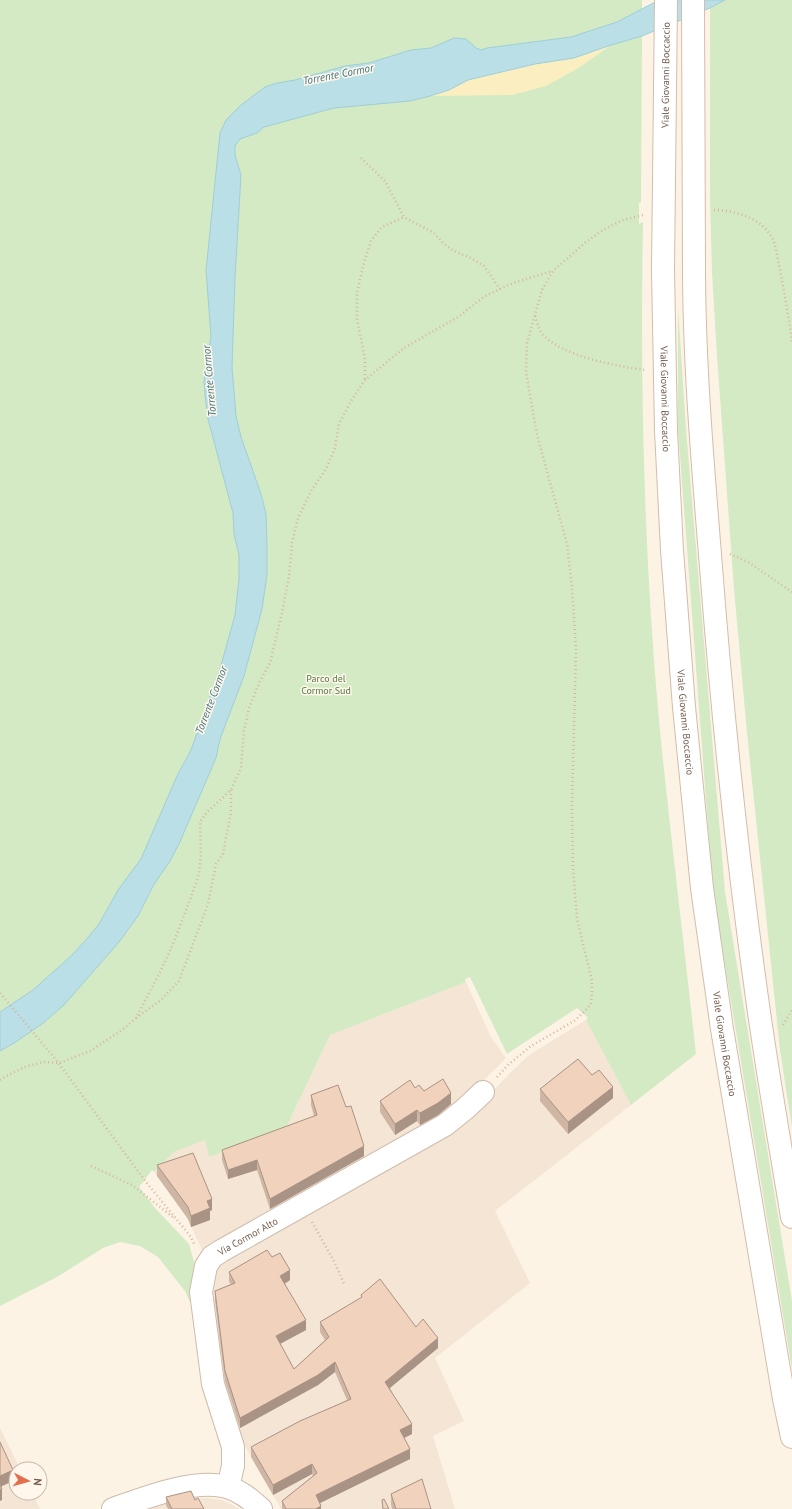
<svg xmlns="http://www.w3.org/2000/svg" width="792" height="1509" viewBox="0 0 792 1509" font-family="'PT Sans',sans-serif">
<rect width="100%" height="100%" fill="#fcf3e5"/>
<g fill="#f4e5d4">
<polygon points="466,982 491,1037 506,1058 455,1109 203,1252 188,1219 154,1172 174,1152 205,1140 209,1157 286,1128 330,1035"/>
<polygon points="586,1020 631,1105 495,1211 530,1283 435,1358 464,1421 433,1436 455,1509 281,1509 222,1406 208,1276 213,1269 301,1215 469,1121 483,1107 494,1090 509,1074 529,1055"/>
<polygon points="0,1428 20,1469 16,1469 16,1493 32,1493 40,1509 0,1509"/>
<polygon points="190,1498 207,1498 222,1500 240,1509 147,1509 165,1503"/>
</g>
<g fill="#d3eac4">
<path d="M0 0H642V9L640 10V36H642L641 202 639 203V224L643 222C640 388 644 556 659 721 670 832 684 943 696 1054L631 1105 586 1020 588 1018 577 1008 507 1054 470 977 465 979 466 982 330 1035 286 1128 209 1157 205 1140 174 1152 154 1172 152 1170 139 1187 155 1208 189 1244 197 1272 199 1308 190 1302 185 1291 158 1257 140 1246 120 1242 103 1248 57 1277 0 1306Z"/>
<polygon points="710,0 792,0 792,1128 780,1050 747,733 734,589 717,356 712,272 710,200"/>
<polygon points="678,307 686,429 725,892 792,1301 792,1369 713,893 678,429"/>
</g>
<polygon fill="#fbefc1" points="611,45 580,67 546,86 512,95 430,96 449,90 468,80 535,64 574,58"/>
<polygon fill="#badfe6" stroke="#a0ced7" points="659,0 725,0 710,8 642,36 611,45 574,58 535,64 468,80 449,90 430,96 410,101 334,108 264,127 257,133 240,139 235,146 235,155 241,175 235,278 232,368 234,391 236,416 241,437 261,494 266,514 267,546 267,575 262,609 244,676 220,739 216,758 179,844 170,861 153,886 138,916 119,942 64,1005 42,1024 14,1043 0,1051 0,1012 33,990 70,957 85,941 99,924 118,890 141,859 177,776 191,750 220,669 235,615 239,579 239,555 234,534 233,513 208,419 205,395 204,381 211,336 206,270 208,251 220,133 226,120 241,105 265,87 277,83 295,80 345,66 369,63 411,50 431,48 454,38 466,39 476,48 481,50 487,48 571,37 617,22"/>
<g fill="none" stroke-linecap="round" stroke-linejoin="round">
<g stroke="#cebbac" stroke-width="24">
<g id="minor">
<path id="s1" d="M228 1487 233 1466V1447L213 1384 201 1292 206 1266 212 1257 221 1251 445 1125 465 1109 483 1092"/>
<path d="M113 1509C144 1498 195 1478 227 1487 241 1491 251 1500 261 1509"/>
</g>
</g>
<g stroke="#d3bdac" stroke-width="24">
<g id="secondary">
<path d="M694 265C694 366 703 467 711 567 722 711 737 855 757 998 767 1071 780 1144 792 1217"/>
<path id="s2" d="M663 270 666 431 672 550 684 707 702 888 722 1029 784 1399 792 1437"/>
</g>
</g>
<g stroke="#d6b6a0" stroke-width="2.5" stroke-dasharray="1 3" stroke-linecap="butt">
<polyline points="361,158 385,181 404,217 434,233 444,244 454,251 471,258 484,266 500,289"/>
<path d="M714 210C734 210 762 218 772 238 776 245 777 256 779 265 784 291 789 317 792 343"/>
<path d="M535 316C537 321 538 328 542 333 559 356 617 366 645 370"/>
<polyline points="365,379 365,359 357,319 357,294 363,266 371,241 382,227 404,217"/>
<polyline points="730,554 748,562 792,592"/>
<polyline points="0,993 57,1061 146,1182 191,1237 195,1246"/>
<polyline points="136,1018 161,1000 179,981 208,904 216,864 223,854 231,812 231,790"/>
<polyline points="783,1025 792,1010"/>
<polyline points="497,1077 508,1065 531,1046 574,1021 584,1012 591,1004 592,992 592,981 577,919 573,869 572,805 576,650 572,587 567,544 537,435 526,372 527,343 542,290 553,271 586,242 603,230 623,220 643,215"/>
<polyline points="0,1080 10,1074 27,1066 45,1062 59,1063 90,1051 122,1030 136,1018 158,976 171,949 190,900 199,874 201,854 200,822 207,812 231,790 241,768 244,731 249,708 260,681 270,663 282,613 289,576 292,543 298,518 311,491 326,469 335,448 339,424 351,401 365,380 404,348 458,317 485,296 513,283 552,271"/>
<polyline points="91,1166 132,1185 173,1217"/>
<polyline points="312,1222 335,1263 345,1286"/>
</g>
<use href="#minor" stroke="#fff" stroke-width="22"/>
<use href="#secondary" stroke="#fff" stroke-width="22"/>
<g stroke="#d3bdac" stroke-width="24" stroke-linecap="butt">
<g id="secondary-bridge">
<polyline points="693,0 694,265"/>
<path id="s3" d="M663 270 666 0"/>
</g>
</g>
<use href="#secondary-bridge" stroke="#fff" stroke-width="22"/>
</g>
<g fill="#cfb5a3">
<polygon points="592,1075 613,1098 568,1134 540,1101 540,1089"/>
<polygon points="415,1088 424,1091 451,1104 438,1115 420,1125 417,1121 395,1135 380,1112 380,1101"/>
<polygon points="311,1095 346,1107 364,1156 270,1209 257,1170 228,1179 222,1160 222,1150 314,1116 311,1105"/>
<polygon points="157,1165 212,1210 210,1211 210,1220 191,1227 188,1219 157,1176"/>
<polygon points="229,1272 290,1280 285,1284 306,1330 280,1344 294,1369 325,1340 320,1332 320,1322 361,1298 361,1295 416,1327 438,1348 390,1388 412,1434 404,1438 410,1459 320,1503 321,1509 282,1509 282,1501 313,1476 312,1474 273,1495 251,1457 251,1447 347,1400 335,1372 318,1385 240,1428 225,1381 215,1301 215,1291 231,1284 229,1282"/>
<polygon points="391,1494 431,1509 392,1509 391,1504"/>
<polygon points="166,1497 195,1500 204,1509 168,1509 166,1505"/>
</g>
<g fill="#a99384">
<polygon points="613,1087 613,1098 568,1134 568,1122"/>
<polygon points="451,1093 451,1104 438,1115 420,1125 420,1113"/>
<polygon points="417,1110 417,1121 395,1135 395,1124"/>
<polygon points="364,1146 364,1156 270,1209 270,1199"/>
<polygon points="257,1160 257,1170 228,1179 228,1170"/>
<polygon points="212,1199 212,1210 210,1211 210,1220 191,1227 191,1216 207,1201"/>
<polygon points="290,1270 290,1280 280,1286 280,1276"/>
<polygon points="306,1320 306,1330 276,1346 276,1336"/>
<polygon points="438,1338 438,1348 385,1392 385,1382"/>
<polygon points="335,1362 335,1372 318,1385 240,1428 240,1418"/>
<polygon points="412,1424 412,1434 400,1440 400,1430"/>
<polygon points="410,1449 410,1459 316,1505 316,1495"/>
<polygon points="312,1464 312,1474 273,1495 273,1485"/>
<polygon points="13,1470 13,1481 0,1487 0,1476"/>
<polygon points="2,1489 2,1500 0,1501 0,1490"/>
<polygon points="321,1506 321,1509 316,1509"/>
</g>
<g fill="#f1d2bd" stroke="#a99384">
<polygon points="578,1059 592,1075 599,1070 613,1087 568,1122 540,1089"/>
<polygon points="443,1079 451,1093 438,1103 420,1113 417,1110 395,1124 380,1101 410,1080 415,1088 419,1085 424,1091"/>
<polygon points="338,1085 346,1107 351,1106 364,1146 270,1199 257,1160 228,1170 222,1150 317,1115 311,1095"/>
<polygon points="193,1153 212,1199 207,1201 210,1208 191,1216 188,1207 157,1165"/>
<polygon points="267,1250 272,1257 280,1253 290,1270 280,1276 306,1320 276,1336 294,1369 329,1337 320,1322 362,1297 361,1295 380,1279 416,1327 423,1319 438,1338 385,1382 412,1424 400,1430 410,1449 316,1495 321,1506 316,1509 286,1509 282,1501 317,1473 312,1464 273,1485 251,1447 300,1421 351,1399 335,1362 318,1375 240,1418 225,1371 215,1291 235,1283 229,1272"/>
<polygon points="0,1442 13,1470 0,1476"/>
<polygon points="422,1479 431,1509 396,1509 391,1494"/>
<polygon points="0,1484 2,1489 0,1490"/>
<polygon points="191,1491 195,1500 198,1498 204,1509 172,1509 166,1497"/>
<polygon points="384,1499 389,1509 383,1509 382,1500"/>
</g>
<g text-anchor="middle" stroke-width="3" stroke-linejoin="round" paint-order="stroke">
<g font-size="10" fill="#755a4b" stroke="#fff7ec">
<text dy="4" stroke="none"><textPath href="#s3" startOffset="195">Viale Giovanni Boccaccio</textPath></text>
<text dy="4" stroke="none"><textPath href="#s2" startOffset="129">Viale Giovanni Boccaccio</textPath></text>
<text dy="4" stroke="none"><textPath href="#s2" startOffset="453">Viale Giovanni Boccaccio</textPath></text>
<text dy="4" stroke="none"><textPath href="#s2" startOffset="777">Viale Giovanni Boccaccio</textPath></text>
<text dy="4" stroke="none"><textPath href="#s1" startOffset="278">Via Cormor Alto</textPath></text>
</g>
<g font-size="10" fill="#537a42" stroke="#fff7ec">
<text x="326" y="682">Parco del<tspan x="326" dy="12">Cormor Sud</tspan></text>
</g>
<g font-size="11" font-style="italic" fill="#417681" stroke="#fff7ec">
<text transform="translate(338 74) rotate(-11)" y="4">Torrente Cormor</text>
<text transform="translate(209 381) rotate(-95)" y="4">Torrente Cormor</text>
<text transform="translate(211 700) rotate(-69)" y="4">Torrente Cormor</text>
</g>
</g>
<g transform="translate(28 1481) rotate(96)"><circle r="19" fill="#fff7ec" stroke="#c8b8ac"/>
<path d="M0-3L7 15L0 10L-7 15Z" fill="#e46f4c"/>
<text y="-6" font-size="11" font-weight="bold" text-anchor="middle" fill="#755a4b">N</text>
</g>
</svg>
